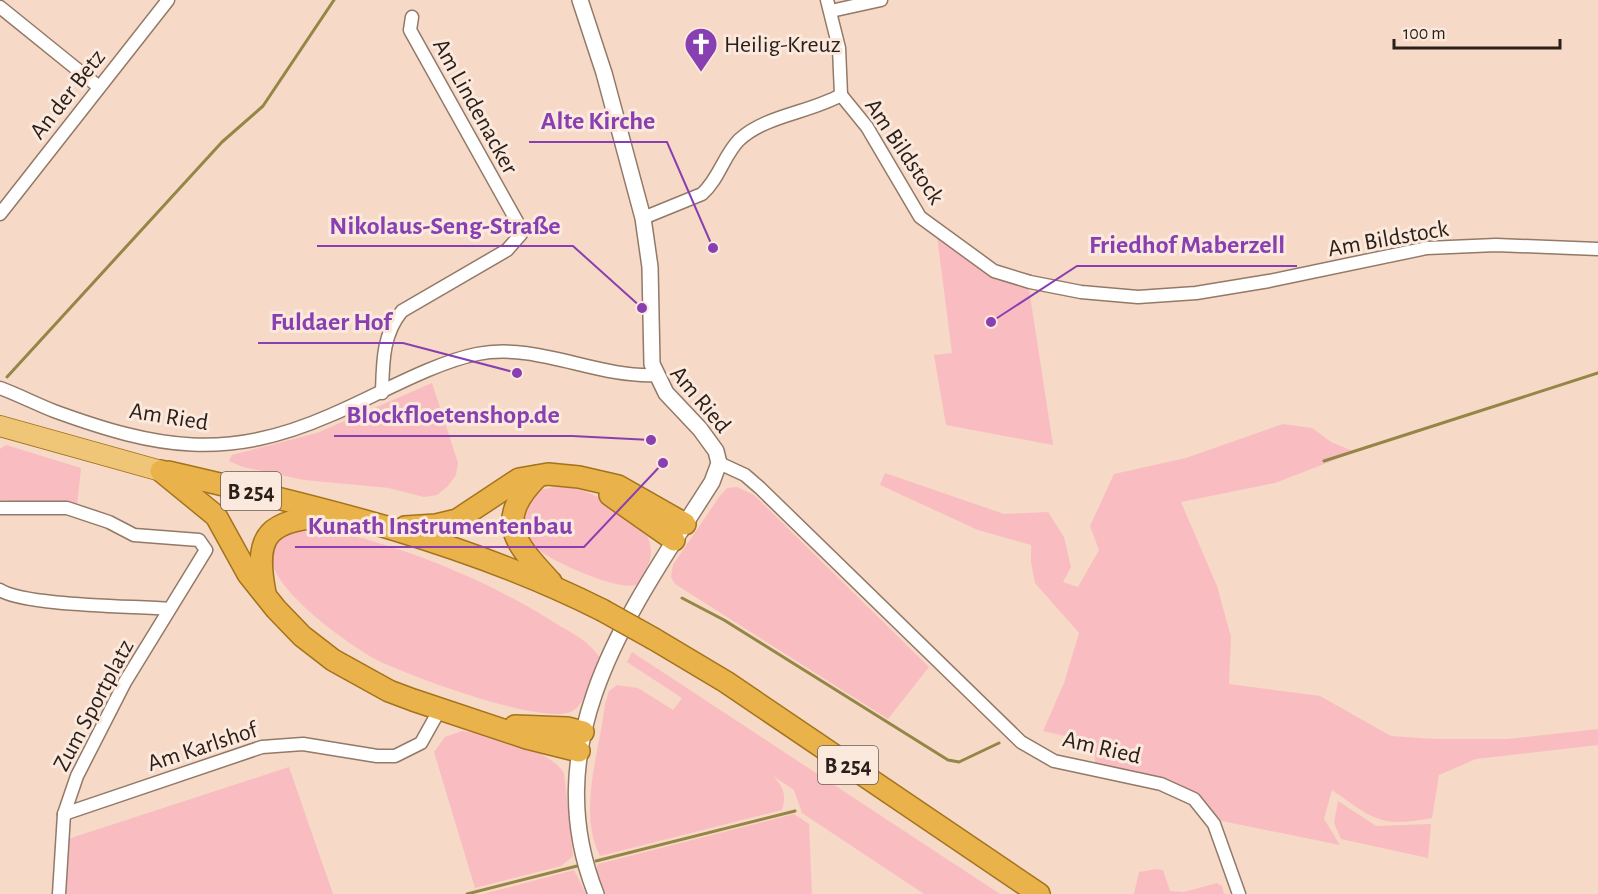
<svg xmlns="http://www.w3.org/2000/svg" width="1598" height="894" viewBox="0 0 1598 894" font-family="'Alegreya Sans',sans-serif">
<rect width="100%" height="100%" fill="#f6d9c6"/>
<g fill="#f9bdc1">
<polygon points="937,236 996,276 1029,289 1053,445 946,425 934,355 952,353"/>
<polygon points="432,383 458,463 456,475 448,486 437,495 424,497 389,488 304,480 243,467 229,461 232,455 317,433"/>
<path d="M1283 424 1312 428 1331 442 1355 452 1275 483 1181 502 1217 586 1231 637 1229 684 1320 696 1391 736 1435 739H1507L1598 729V745L1476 759 1439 775 1432 818C1379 828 1374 819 1332 790L1324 819 1340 845 1222 821 1208 808 1095 764V743L1043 731 1064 683 1079 633 1035 583 1031 562V545L978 530 880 485 885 473 1004 514 1048 512 1064 537 1071 567 1063 582 1078 587 1099 550 1090 526 1114 474 1186 458Z"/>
<polygon points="6,445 81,468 77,505 0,500 0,449"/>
<path d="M563 485C596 492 666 523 648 565 645 572 642 580 636 585 616 591 545 559 530 543 521 533 523 520 524 507L540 490Z"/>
<polygon points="737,487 754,495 929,667 888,719 675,584 671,577 673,565 719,497 727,488"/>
<path d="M314 526C401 545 485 578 560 626 574 634 591 643 599 657 593 673 588 700 574 710 549 729 404 674 375 659 348 644 227 563 287 530 294 527 306 527 314 526Z"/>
<path d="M632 652 1000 894H924L802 813 794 790 773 776C783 787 787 794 782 810L600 856C577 811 600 751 605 704L609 691 617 685 638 688 673 710 682 698 627 662Z"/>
<path d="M462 731C491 735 548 748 564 773L573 856 561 866 475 888 434 752 445 737Z"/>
<polygon points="289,767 333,894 66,894 68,839"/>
<polygon points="1338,801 1376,826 1431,824 1428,858 1341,839 1334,823"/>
<polygon points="794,814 809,824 812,894 604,894 596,870 598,864"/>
<polygon points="1157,869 1163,870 1170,891 1184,892 1217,883 1222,886 1224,894 1134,894 1139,872"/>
<polygon points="574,870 586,894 483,894"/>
</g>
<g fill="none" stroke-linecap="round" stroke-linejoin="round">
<g stroke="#948646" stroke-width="3">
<polyline points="7,377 222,142 263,106 334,0"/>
<polyline points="1324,461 1598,373"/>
<polyline points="682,598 724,620 948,760 959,762 999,743"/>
<polyline points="596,861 795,811"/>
<polyline points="467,894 577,866"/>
</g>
<g stroke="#937967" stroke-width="15">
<g id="minor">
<polyline points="827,0 839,48 841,95"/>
<polyline points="0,7 99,87"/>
<polyline points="831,11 881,0"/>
<polyline points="841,95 867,127 920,217 994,271 1030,282 1081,292 1138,297 1196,293 1269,281 1427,248 1496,245 1598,249"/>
<polyline points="0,214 168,0"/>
<path d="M643 218 702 194C719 179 724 155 739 140 766 115 809 113 841 95"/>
<path d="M0 388C19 395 36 404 54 411 158 449 226 461 331 415 374 397 432 363 477 354 537 342 596 378 656 375"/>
<path d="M382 393C383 364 382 335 402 311L507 250 521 234 520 227 410 30 412 17"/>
<polyline points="719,463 745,475 760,488 1021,742 1054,761 1161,784 1194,799 1214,824 1239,894"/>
<polyline points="0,508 67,508 109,522 134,535 199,540 206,550 125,682 77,776 64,814 59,894"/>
<path d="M0 590C25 606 134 606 169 609"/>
<polyline points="64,814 262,747 303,744 377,756 395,756 421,743 440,709"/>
</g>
</g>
<g stroke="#937967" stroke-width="18">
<path id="tertiary" d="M580 0 604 73 643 218 650 267 652 364 666 393 700 429 716 451 719 463 712 482C632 608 534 738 596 894"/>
</g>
<g stroke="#a3731c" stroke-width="22">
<polyline id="primary" points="0,426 161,471"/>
</g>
<g stroke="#a3731c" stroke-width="24">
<g id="trunk">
<polyline points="161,471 216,516 248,574 276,609 302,636 333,660 389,691 413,700 527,738 579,751"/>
<path d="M168 472C316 506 465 541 602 610"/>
<path d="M538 476C493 521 515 543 551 582"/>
<polyline points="610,495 674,540"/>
<polyline points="405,527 436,525 457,520 519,479 548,474 579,477 618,486 685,524"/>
<path d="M265 593C253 531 270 522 328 515"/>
<polyline points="654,639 726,682 1039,894"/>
<polyline points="515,726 567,728 583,732"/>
</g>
</g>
<use href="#minor" stroke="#fff" stroke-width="12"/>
<use href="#tertiary" stroke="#fff" stroke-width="15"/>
<use href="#primary" stroke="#efc577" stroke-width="20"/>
<use href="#trunk" stroke="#eab24a" stroke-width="21"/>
<g stroke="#a3731c" stroke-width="24" stroke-linecap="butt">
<polyline id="trunk-bridge" points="602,610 654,639"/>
</g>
<use href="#trunk-bridge" stroke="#eab24a" stroke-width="21"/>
</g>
<defs>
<g id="church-pin" transform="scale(1.725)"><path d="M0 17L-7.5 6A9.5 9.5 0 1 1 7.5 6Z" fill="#883fb1" stroke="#fbe9dd"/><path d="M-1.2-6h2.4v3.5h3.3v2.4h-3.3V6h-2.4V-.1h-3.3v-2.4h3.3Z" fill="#fff"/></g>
</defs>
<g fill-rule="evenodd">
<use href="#church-pin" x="701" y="44"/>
</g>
<g text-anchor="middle" stroke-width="6" stroke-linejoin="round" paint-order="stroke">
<g fill="#fbe9dd" stroke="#695c54" stroke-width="1.5">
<rect x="221" y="472" width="60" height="38" rx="4.5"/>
<rect x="818" y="746" width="60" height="38" rx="4.5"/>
</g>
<g font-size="22" font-weight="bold" fill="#2b2019">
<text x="251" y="499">B 254</text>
<text x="848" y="773">B 254</text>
</g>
<g font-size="24" fill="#2b2019" stroke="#fbe9dd" text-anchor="start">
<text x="724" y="52">Heilig-Kreuz</text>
</g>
<g font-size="24" fill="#2b2019" stroke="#fbe9dd">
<text transform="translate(67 94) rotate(-52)" y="8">An der Betz</text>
<text transform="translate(476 106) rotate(61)" y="8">Am Lindenacker</text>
<text transform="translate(905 151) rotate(56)" y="8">Am Bildstock</text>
<text transform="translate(1388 238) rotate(-10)" y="8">Am Bildstock</text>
<text transform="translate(701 399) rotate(50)" y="8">Am Ried</text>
<text transform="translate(169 416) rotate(9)" y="8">Am Ried</text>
<text transform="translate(93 705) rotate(-62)" y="8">Zum Sportplatz</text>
<text transform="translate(202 746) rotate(-18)" y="8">Am Karlshof</text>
<text transform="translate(1102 747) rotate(13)" y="8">Am Ried</text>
</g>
</g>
<path fill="none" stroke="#883fb1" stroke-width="2" d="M713 248L667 142H529M642 308L573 246H317M991 322L1077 266H1297M517 373L403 343H258M651 440L572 436H334M663 463L584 547H295"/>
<g fill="#883fb1" stroke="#fbe9dd" stroke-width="2">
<circle cx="713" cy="248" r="6"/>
<circle cx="642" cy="308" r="6"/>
<circle cx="991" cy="322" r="6"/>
<circle cx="517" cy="373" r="6"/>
<circle cx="651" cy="440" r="6"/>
<circle cx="663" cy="463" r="6"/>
</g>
<g font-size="26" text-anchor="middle" font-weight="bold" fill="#883fb1" stroke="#fbe9dd" stroke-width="6" stroke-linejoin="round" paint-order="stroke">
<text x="598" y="129">Alte Kirche</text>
<text x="445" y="234">Nikolaus-Seng-Straße</text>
<text x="1187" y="253">Friedhof Maberzell</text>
<text x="331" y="330">Fuldaer Hof</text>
<text x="453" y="423">Blockfloetenshop.de</text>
<text x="440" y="534">Kunath Instrumentenbau</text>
</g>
<path d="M1394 39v9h166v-9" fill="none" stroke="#2b2019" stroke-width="3"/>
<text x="1403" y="39" font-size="18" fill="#2b2019" stroke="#fbe9dd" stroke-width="4.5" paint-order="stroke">100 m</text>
</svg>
